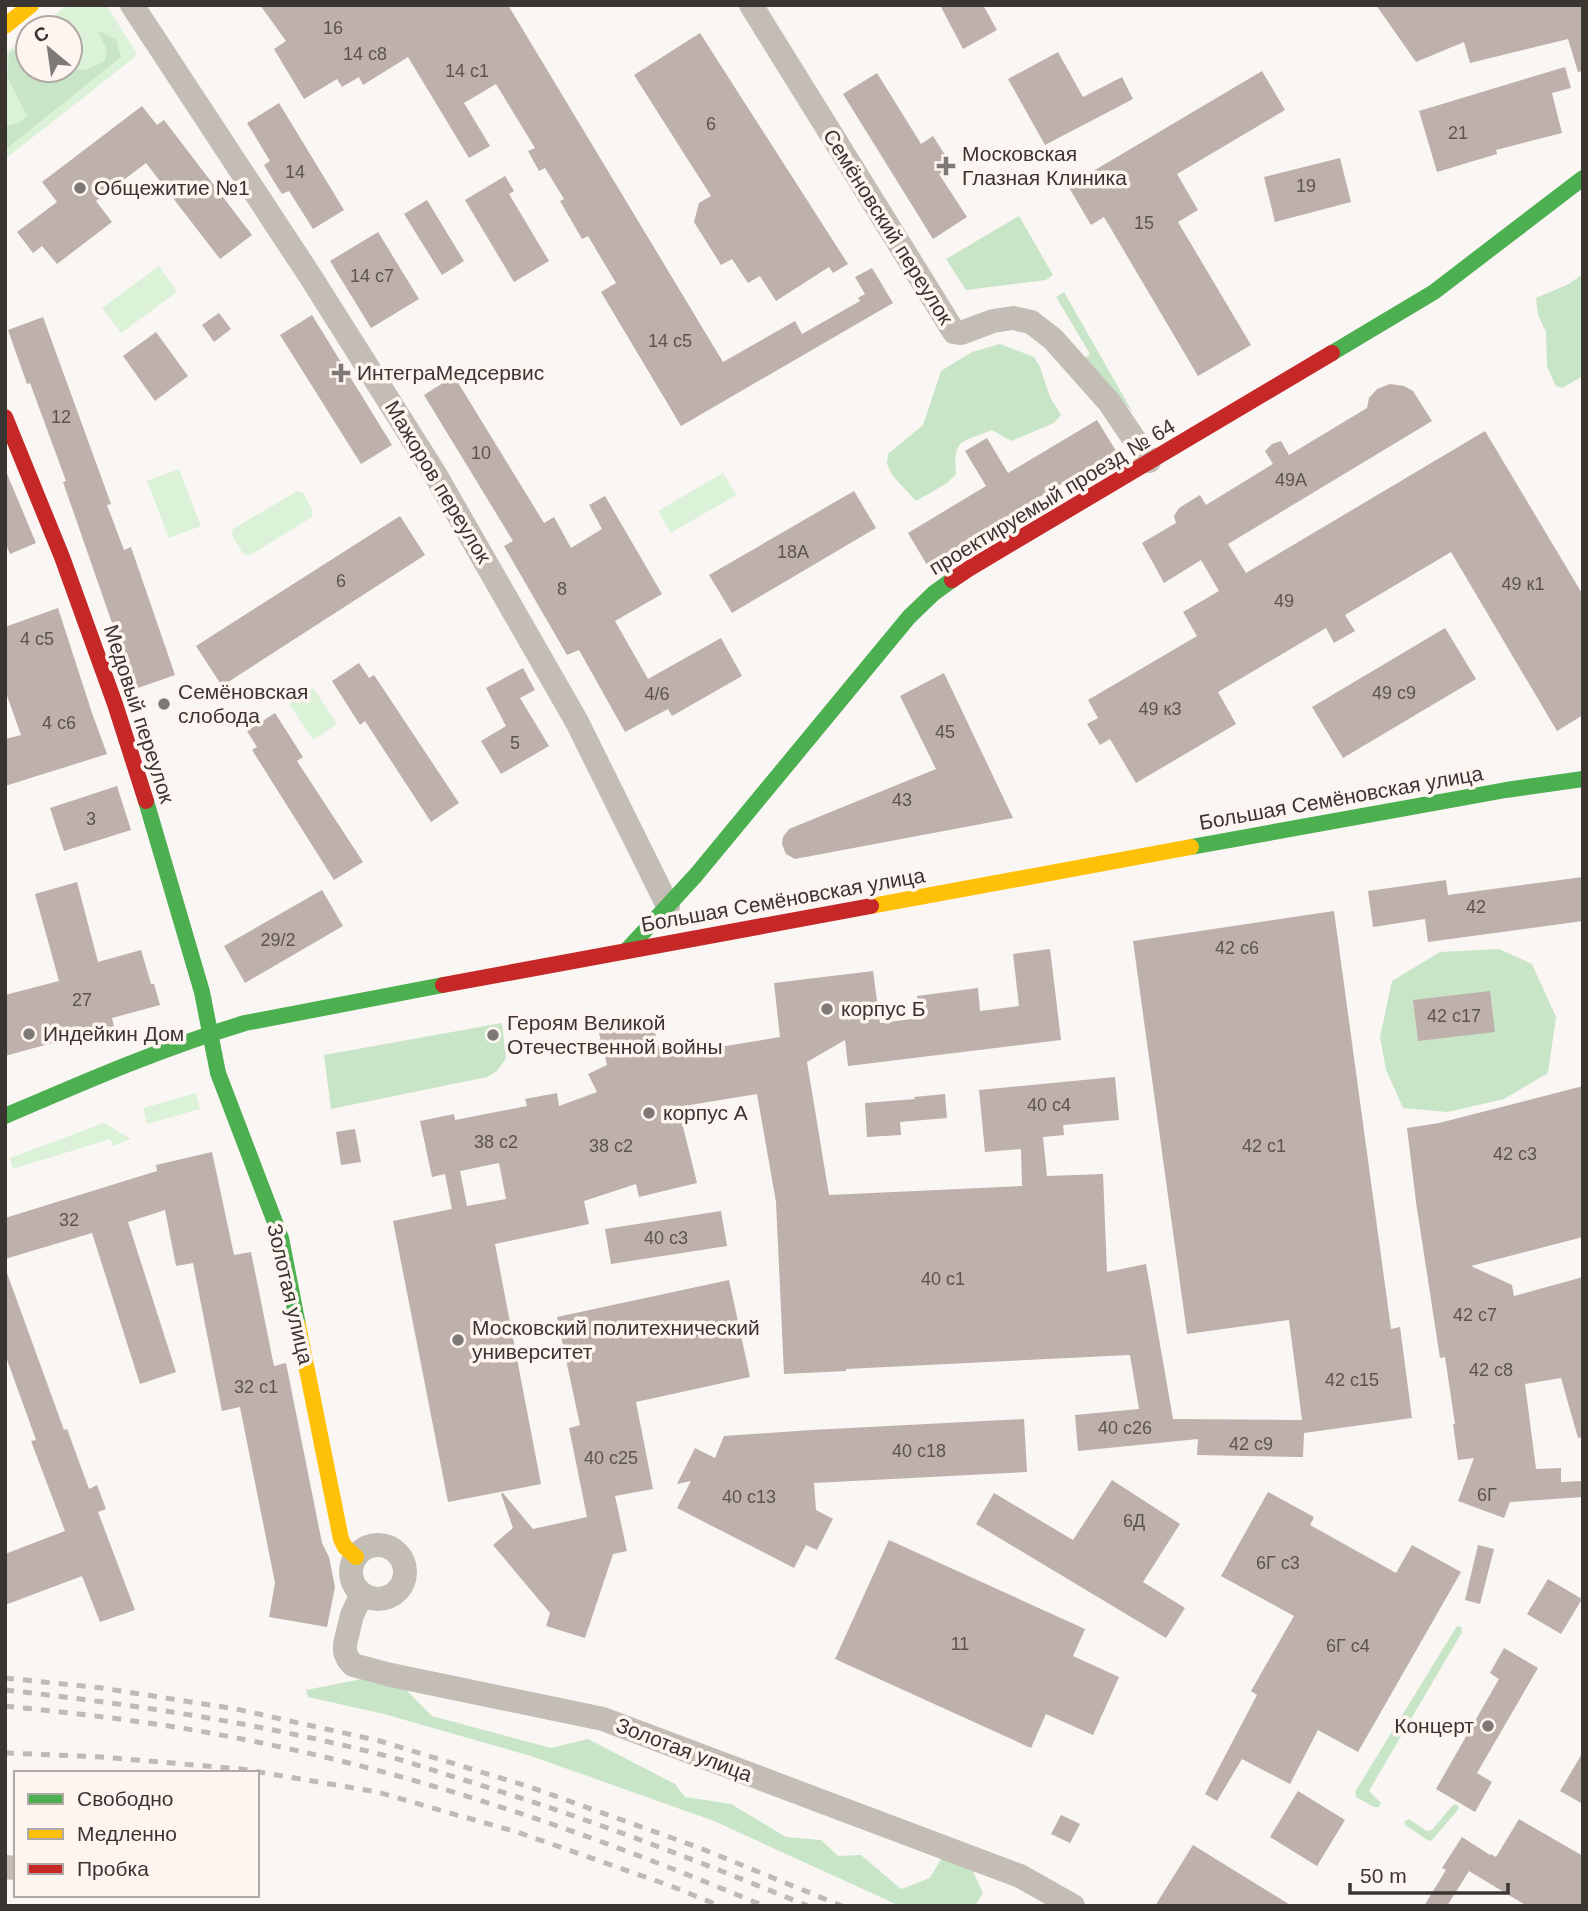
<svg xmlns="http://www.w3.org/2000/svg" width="1588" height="1911" viewBox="0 0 1588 1911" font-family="Arial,sans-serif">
<rect width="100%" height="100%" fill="#faf6f4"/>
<g fill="#dbf2d9">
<polygon points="67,5 106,5 136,52 135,57 5,159 5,53 28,36 28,70 70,70 70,28 38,28"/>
<polygon points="159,266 177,292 121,333 102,308"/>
<polygon points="179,469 201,526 169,538 147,481"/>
<polygon points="723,473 736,495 671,533 658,511"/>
<polygon points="297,491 303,493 313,511 312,517 252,554 248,555 243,554 232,535 233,529"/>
<polygon points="313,688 337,724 313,740 289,704"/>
<polygon points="196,1093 200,1109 147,1124 143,1108"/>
<polygon points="104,1123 131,1139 113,1146 110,1139 13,1169 10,1158"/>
</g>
<g fill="#c8e5c7">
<polygon points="98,31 116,39 121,57 5,150 5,126 19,123 27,116 7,76 9,54 28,40 28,70 70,70 70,58 76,69 86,70 105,61 107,50"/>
<polygon points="1019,216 1053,275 1046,280 966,290 946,259"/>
<polygon points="1583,274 1583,376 1562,388 1556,386 1547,367 1546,332 1538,315 1536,298 1567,285"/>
<polygon points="1064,292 1133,413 1084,359 1090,354 1056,297"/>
<path d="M1000 344 1034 357 1040 367 1050 397 1061 415 1054 423 1011 441 992 430C961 443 953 438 956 474L947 483 916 501 892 475 887 464 888 454 923 425 941 371 972 352Z"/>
<polygon points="1499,949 1532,964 1556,1017 1548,1073 1504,1099 1448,1112 1403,1108 1386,1070 1380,1037 1392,981 1440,952"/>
<polygon points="502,1023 506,1058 497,1071 487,1077 331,1109 324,1055"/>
<polygon points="1457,1626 1461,1627 1462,1632 1369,1791 1381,1803 1379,1807 1374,1807 1356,1797 1355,1792"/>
<polygon points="367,1678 406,1690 432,1716 551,1748 588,1739 675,1784 685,1797 731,1804 786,1837 821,1840 838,1856 861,1855 901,1889 930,1878 943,1856 970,1865 983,1893 975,1906 900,1906 714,1821 531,1756 384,1714 308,1697 306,1690"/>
<polygon points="1456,1804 1459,1807 1457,1811 1432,1840 1429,1841 1405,1825 1404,1822 1409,1819 1427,1831 1432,1830 1452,1806"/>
</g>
<g fill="#beb0aa" fill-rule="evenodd">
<polygon points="260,5 508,5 723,362 795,321 802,334 860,301 858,298 865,294 855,277 872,268 893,303 681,426 601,292 616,283 588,236 582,239 560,201 564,199 545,168 539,171 528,151 535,148 496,84 464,103 490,146 469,158 408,57 363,85 359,77 342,87 337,79 304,99 274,49 286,41"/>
<polygon points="940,5 983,5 997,30 963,49"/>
<polygon points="1376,5 1583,5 1583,71 1578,72 1568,39 1470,63 1464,42 1416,62"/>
<polygon points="700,33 848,264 833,273 829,267 776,301 760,276 748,283 732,259 721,265 694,222 699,203 711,196 634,75"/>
<polygon points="1058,52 1083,97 1122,77 1133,99 1045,145 1008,79"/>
<polygon points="1565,67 1571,88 1552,93 1562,133 1496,150 1497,154 1437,172 1419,111"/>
<polygon points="1262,71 1285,110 1177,174 1198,210 1178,222 1251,345 1198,376 1104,217 1091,225 1068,186"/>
<polygon points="877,73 921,144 933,136 952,166 939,174 967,217 933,239 843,94"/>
<polygon points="279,103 344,210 313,229 289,191 282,194 273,180 264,165 270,161 247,123"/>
<polygon points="142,106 157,125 164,120 252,235 220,259 146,163 96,201 112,222 57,264 42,246 33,253 17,232 57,202 42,182"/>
<polygon points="1340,158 1351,202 1275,222 1264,177"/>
<polygon points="505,176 514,191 509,194 549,261 514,282 465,200"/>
<polygon points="427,200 464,261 442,275 404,214"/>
<polygon points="378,232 419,299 371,328 330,261"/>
<polygon points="219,313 231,329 214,342 202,325"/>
<polygon points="312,315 392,445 361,464 280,335"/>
<polygon points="43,317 111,504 107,505 124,550 131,547 175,675 135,689 63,482 66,481 30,383 27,384 8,330"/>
<polygon points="156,332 188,376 155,401 123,356"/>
<polygon points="454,376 544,523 554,517 571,548 602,529 589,505 605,496 662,594 615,621 648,679 721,638 742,676 672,716 668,709 625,732 579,650 567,655 504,546 513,541 424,395"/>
<polygon points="1390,384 1404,386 1413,391 1432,421 1228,544 1246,573 1485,431 1583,595 1583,715 1557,731 1451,552 1345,615 1355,631 1334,643 1326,628 1218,692 1236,724 1136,783 1110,739 1100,745 1087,724 1098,718 1088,700 1197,636 1183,612 1219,591 1201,560 1164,583 1142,543 1176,523 1174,516 1179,508 1200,495 1206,505 1273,464 1265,451 1272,444 1281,441 1289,455 1367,408 1369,398 1377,389"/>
<polygon points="1097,420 1116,451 927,565 908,533 986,486 965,451 987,438 1008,473"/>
<polygon points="5,469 36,543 10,554 5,542"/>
<polygon points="854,491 876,528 732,613 709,575"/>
<polygon points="400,516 425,555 222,686 196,646"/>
<polygon points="58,608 92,713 107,754 5,786 5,739 21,735 5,690 5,627"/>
<polygon points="1445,628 1476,679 1343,758 1312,707"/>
<polygon points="359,663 369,678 374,675 459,803 431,822 365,721 360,725 332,681"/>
<polygon points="523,668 535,690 520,698 549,746 501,774 481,741 506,726 486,688"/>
<polygon points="944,673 1013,818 795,859 786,854 782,844 783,837 789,829 936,769 900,696"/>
<polygon points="275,713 303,757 297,761 363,862 334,880 252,750 257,747 247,731"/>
<polygon points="117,786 131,830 64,851 50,808"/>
<polygon points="1583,877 1583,921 1428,942 1425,919 1373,927 1368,891 1446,880 1448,895"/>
<polygon points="77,882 98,962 141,950 151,984 154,984 160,1005 112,1018 114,1026 5,1056 5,995 59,981 35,894"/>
<polygon points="322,890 343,926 245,983 224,946"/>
<path d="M1334 911 1391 1329 1400 1327 1412 1418 1304 1433 1303 1457 1197 1455 1198 1439 1078 1451 1075 1415 1139 1409 1130 1355 846 1369V1371L784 1374 776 1202 757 1094 678 1107 697 1183 639 1197 636 1184 584 1201 589 1224 495 1244 541 1484 448 1502 393 1221 452 1209 445 1174 432 1177 420 1121 454 1114 455 1120 527 1106 525 1099 557 1093 559 1106 597 1092 588 1074 607 1065 599 1033 652 1020 660 1052 682 1048 683 1053 780 1037 774 983 873 971 880 1023 920 1018 917 996 978 988 980 1011 1019 1006 1013 954 1050 949 1061 1040 848 1066 845 1040 807 1062 829 1195 1022 1186 1021 1149 985 1152 979 1090 1115 1077 1119 1120 1063 1125 1064 1135 1043 1137 1047 1176 1103 1174 1107 1272 1146 1264 1173 1419 1302 1420 1289 1320 1187 1334 1133 941ZM499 1163 506 1199 467 1206 460 1171Z"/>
<polygon points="1490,991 1495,1032 1418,1041 1413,1000"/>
<polygon points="1583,1086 1583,1237 1471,1266 1512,1285 1514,1296 1583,1277 1583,1437 1578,1438 1561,1378 1525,1384 1536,1469 1561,1468 1561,1482 1583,1481 1583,1497 1510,1502 1504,1518 1458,1501 1474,1458 1458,1460 1453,1424 1455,1424 1445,1357 1440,1358 1416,1202 1407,1128 1439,1123"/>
<polygon points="945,1094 947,1118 900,1122 901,1135 867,1137 865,1103 915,1099 914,1097"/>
<polygon points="355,1129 361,1162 341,1165 336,1132"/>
<polygon points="212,1152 234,1255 251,1252 274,1366 286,1363 322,1543 329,1557 335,1587 327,1627 269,1617 275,1583 240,1407 222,1411 193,1263 176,1266 165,1210 128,1222 176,1372 140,1384 92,1233 5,1259 5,1218 157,1171 156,1165"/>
<polygon points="721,1211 727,1246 611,1264 605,1229"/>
<polygon points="7,1273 64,1430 67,1429 89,1489 97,1485 106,1509 98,1512 135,1610 100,1622 82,1576 5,1605 5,1554 65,1531 31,1441 36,1440 5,1354 5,1274"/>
<polygon points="729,1280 750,1377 636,1402 653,1489 615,1496 627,1551 613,1554 585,1638 546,1626 550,1613 493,1545 513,1528 501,1494 503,1493 533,1529 587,1517 569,1428 580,1425 557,1317"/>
<polygon points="1024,1419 1027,1472 814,1483 816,1510 833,1519 817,1550 806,1545 794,1568 677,1508 691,1481 677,1484 695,1448 715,1458 724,1436 811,1430"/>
<polygon points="1112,1480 1180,1524 1143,1582 1185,1608 1166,1638 976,1524 994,1493 1073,1540"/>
<polygon points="1268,1492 1314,1517 1310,1525 1396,1573 1412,1545 1461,1572 1358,1752 1318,1730 1290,1784 1242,1759 1217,1801 1205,1794 1257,1695 1251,1691 1294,1616 1221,1576"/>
<polygon points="889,1540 1085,1629 1073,1656 1119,1677 1093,1735 1046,1714 1031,1748 835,1659"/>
<polygon points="1478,1545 1494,1549 1480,1604 1465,1600"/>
<polygon points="1548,1579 1582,1599 1561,1634 1527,1614"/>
<polygon points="1504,1648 1538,1668 1477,1773 1492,1782 1475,1812 1436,1789 1499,1679 1490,1673"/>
<polygon points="1583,1752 1583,1804 1560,1791"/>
<polygon points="1298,1791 1345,1820 1317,1866 1270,1837"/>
<polygon points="1061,1815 1080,1824 1070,1843 1051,1834"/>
<polygon points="1519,1819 1583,1856 1583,1906 1527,1906 1469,1871 1447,1906 1424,1906 1446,1870 1442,1868 1462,1837 1490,1855 1491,1854 1496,1857"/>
<polygon points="1193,1845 1292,1906 1155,1906"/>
</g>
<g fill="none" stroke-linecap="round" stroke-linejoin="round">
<g stroke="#c3bdb5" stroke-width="24">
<polyline points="132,5 312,279 435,474 577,722 668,906"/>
<polyline points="751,5 954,332 961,333 993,321 1013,318 1031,322 1053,339 1109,402 1149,461"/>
<circle cx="378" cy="1572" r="27"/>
<polyline points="362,1594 352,1615 345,1644 345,1652 348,1659 353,1665 391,1675 603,1719 1020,1876 1073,1906"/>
<polyline points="5,1867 16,1868"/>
</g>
<g stroke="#4caf50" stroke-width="16">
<polyline points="1332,353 1434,292 1583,178"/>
<polyline points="146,801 202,992 218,1073 281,1238 298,1325"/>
<polyline points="1191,847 1506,790 1583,779"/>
<polyline points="627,950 696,875 909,617 934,593 952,580"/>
<path d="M5 1116C84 1082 162 1048 245 1023L443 985"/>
</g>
<g stroke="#ffc107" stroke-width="16">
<polyline points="5,26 31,5"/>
<polyline points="871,906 1191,847"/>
<polyline points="298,1325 341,1539 345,1547 356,1557"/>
</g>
<g stroke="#c62828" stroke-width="16">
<polyline points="5,417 62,557 115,704 146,801"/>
<polyline points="952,580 970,568 1332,353"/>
<polyline points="443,985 871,906"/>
</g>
<g stroke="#bebab7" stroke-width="5" stroke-dasharray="9 9" stroke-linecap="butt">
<polyline points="5,1678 102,1688 236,1709 380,1741 530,1787 700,1848 842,1906"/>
<path d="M5 1690C130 1704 253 1722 375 1753 404 1760 432 1770 461 1779 579 1815 694 1859 808 1906"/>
<path d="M5 1706C81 1714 156 1722 231 1737 413 1771 593 1834 764 1906"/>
<polyline points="5,1753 102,1757 241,1769 377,1792 520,1833 671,1886 720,1906"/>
</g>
</g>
<g fill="#7e7976" stroke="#fef5f0" stroke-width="2.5">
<path d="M942.5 155.5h7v7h7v7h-7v7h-7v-7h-7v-7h7z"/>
<circle cx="80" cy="188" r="7"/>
<path d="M337.5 362.5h7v7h7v7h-7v7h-7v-7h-7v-7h7z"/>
<circle cx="164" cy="704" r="7"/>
<circle cx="827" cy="1009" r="7"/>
<circle cx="29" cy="1034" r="7"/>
<circle cx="493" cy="1035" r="7"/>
<circle cx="649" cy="1113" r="7"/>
<circle cx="458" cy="1340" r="7"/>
<circle cx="1488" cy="1726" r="7"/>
</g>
<g text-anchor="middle" stroke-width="7" stroke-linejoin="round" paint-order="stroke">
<g font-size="18" fill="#5c5450">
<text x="333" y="34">16</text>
<text x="365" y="60">14 с8</text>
<text x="467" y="77">14 с1</text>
<text x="711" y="130">6</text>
<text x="1458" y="139">21</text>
<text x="295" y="178">14</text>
<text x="1306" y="192">19</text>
<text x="1144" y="229">15</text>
<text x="372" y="282">14 с7</text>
<text x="670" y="347">14 с5</text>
<text x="61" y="423">12</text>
<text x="481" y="459">10</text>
<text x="1291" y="486">49А</text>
<text x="793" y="558">18А</text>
<text x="341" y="587">6</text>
<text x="1523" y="590">49 к1</text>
<text x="562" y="595">8</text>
<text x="1284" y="607">49</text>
<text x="37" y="645">4 с5</text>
<text x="1394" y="699">49 с9</text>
<text x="657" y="700">4/6</text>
<text x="1160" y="715">49 к3</text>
<text x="59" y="729">4 с6</text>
<text x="945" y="738">45</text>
<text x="515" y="749">5</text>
<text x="902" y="806">43</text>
<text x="91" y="825">3</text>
<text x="1476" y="913">42</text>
<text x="278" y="946">29/2</text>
<text x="1237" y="954">42 с6</text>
<text x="82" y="1006">27</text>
<text x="1454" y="1022">42 с17</text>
<text x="1049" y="1111">40 с4</text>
<text x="496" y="1148">38 c2</text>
<text x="611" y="1152">38 c2</text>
<text x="1264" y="1152">42 с1</text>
<text x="1515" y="1160">42 c3</text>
<text x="69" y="1226">32</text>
<text x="666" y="1244">40 с3</text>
<text x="943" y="1285">40 с1</text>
<text x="1475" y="1321">42 c7</text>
<text x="1491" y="1376">42 с8</text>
<text x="1352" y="1386">42 c15</text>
<text x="256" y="1393">32 с1</text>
<text x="1125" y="1434">40 с26</text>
<text x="1251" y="1450">42 c9</text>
<text x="919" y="1457">40 с18</text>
<text x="611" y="1464">40 с25</text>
<text x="1487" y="1501">6Г</text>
<text x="749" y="1503">40 с13</text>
<text x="1134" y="1527">6Д</text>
<text x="1278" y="1569">6Г с3</text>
<text x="960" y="1650">11</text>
<text x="1348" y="1652">6Г с4</text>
</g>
<g font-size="21" fill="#3b3532" stroke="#fef5f0" text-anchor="start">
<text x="962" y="161">Московская<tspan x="962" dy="24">Глазная Клиника</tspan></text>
<text x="94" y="195">Общежитие №1</text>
<text x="357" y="380">ИнтеграМедсервис</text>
<text x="178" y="699">Семёновская<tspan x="178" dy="24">слобода</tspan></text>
<text x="841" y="1016">корпус Б</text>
<text x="507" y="1030">Героям Великой<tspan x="507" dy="24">Отечественной войны</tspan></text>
<text x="43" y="1041">Индейкин Дом</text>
<text x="663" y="1120">корпус А</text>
<text x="472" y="1335">Московский политехнический<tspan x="472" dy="24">университет</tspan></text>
<text x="1474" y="1733" text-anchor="end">Концерт</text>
</g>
<g font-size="21" fill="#3b3532" stroke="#fef5f0">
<text transform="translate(888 227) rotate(58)" y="7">Семёновский переулок</text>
<text transform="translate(438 482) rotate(59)" y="7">Мажоров переулок</text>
<text transform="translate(1052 497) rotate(-31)" y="7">проектируемый проезд № 64</text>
<text transform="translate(139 714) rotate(72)" y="7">Медовый переулок</text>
<text transform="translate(1341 798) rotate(-10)" y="7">Большая Семёновская улица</text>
<text transform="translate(783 900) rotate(-10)" y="7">Большая Семёновская улица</text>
<text transform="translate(290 1294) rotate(77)" y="7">Золотая улица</text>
<text transform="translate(684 1750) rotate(21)" y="7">Золотая улица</text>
</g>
</g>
<rect width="1588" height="1911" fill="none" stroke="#3b3532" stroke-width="14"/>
<rect x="14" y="1771" width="245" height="126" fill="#fef5f0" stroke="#b0a8a4" stroke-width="2"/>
<rect x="28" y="1794" width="35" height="10" fill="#4caf50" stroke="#b0a8a4" stroke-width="2"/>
<text x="77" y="1806" font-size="21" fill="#3b3532">Свободно</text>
<rect x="28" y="1829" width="35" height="10" fill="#ffc107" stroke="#b0a8a4" stroke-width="2"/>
<text x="77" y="1841" font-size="21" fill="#3b3532">Медленно</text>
<rect x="28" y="1864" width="35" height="10" fill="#c62828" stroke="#b0a8a4" stroke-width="2"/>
<text x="77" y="1876" font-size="21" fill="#3b3532">Пробка</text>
<g transform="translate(49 49) rotate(331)"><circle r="33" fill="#fef5f0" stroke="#b0a8a4" stroke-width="2"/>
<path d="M0-5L12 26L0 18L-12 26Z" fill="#7e7976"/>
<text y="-10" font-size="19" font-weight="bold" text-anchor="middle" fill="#3b3532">С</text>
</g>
<path d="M1350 1883v10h158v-10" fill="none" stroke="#3b3532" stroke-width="3.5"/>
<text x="1360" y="1883" font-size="21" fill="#3b3532" stroke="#fef5f0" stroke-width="5" paint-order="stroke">50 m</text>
</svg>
